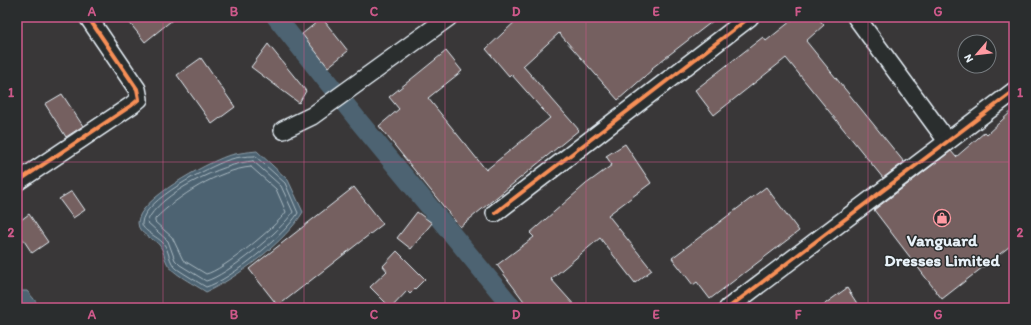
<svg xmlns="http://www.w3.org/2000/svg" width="1031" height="325" viewBox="0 0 1031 325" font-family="Itim,sans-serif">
<rect width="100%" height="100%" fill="#393738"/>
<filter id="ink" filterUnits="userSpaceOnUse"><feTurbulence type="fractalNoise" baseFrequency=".025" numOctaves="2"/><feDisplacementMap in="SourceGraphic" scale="8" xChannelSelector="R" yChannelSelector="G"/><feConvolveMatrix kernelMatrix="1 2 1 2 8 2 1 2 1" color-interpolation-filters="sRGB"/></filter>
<g filter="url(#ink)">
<g fill="#4d6472" stroke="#8b9ca8">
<path d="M257 151 288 180 303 212C286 241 237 278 206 292 196 285 172 274 167 263 164 258 164 251 160 246 155 238 138 235 138 223 137 200 207 163 227 156 237 153 247 152 257 151Z"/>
<polygon points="17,291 27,291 34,299 40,308 17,308"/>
</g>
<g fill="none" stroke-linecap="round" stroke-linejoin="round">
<g stroke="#aab9c2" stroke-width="1">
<path d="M255 156 285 183 298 213C286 234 229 281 206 287 196 281 186 275 177 269 168 262 170 251 163 243 158 237 141 230 142 223 143 200 209 167 228 160 237 157 246 156 255 156Z"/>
<path d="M253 161 281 186 293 212C282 230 226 276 206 281L180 265 175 260 168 241 147 222C158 194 223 163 253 161Z"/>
<path d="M251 167 276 189 286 212C277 226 222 271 206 274L183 260 172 237 155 222V219C178 196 218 170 251 167Z"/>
</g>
<polyline stroke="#4d6472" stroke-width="19" points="276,17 357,119 513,308"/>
</g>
<g fill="#746160" stroke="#e8f1f8">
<polygon points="125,17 176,17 145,42"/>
<polygon points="520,17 718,17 652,68 653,69 618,100 559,33 523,66 579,130 460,227 379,126 399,109 389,97 446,51 462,71 428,98 486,170 550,118 511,74 509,76 486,49"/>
<polygon points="796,17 817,17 824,25 806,41 904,162 883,178 786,58 714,115 695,90 763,37 766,41"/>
<polygon points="322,18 348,51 328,67 302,34"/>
<polygon points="268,44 306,91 299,103 251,67"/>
<polygon points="201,58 235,107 212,124 177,75"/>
<polygon points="62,94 83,126 66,137 45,104"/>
<polygon points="1014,109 1014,243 942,299 874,210 951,151 956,157 985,132 987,134"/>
<polygon points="625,144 651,183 608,215 652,270 635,283 600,238 551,279 577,308 529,308 497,265 534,237 530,233 586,184 612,165 606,156"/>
<polygon points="354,187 383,224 278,306 249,269"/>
<polygon points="766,187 799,231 710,299 697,282 693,285 672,258"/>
<polygon points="72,191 85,210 73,218 59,199"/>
<polygon points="417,212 432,223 411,249 397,238"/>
<polygon points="29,214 48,242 32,253 17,230 17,223"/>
<polygon points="397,251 425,279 410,294 407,291 391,308 370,287 387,271 383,266"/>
<polygon points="847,288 860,308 819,308"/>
</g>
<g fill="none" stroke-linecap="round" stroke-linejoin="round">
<g stroke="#e8f1f8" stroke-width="20">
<g id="street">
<polyline points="856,17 947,141"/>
<polyline points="283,130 312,116 449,17"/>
<polyline points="17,182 132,105 139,99 137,89 88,17"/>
<polyline points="495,213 750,17"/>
<polyline points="728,308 1014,91"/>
</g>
</g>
<use href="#street" stroke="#2a2d2e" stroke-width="17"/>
<g stroke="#2a2d2e" stroke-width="6">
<g id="cycleway">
<polyline points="17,182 132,105 139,99 137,89 88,17"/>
<polyline points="495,213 750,17"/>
<polyline points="728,308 1014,91"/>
</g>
</g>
<use href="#cycleway" stroke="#f78f57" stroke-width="4"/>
</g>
</g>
<path fill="none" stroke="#cd598a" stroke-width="1" stroke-opacity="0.55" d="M163 17V308M304 17V308M445 17V308M586 17V308M727 17V308M868 17V308M17 162H1014"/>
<defs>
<g id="shop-ring" transform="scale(0.9)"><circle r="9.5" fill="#2a2d2e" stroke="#ff9aa2" stroke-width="1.5"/><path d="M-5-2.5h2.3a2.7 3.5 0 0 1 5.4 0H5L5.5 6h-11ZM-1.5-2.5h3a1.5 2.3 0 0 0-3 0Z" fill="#ff9aa2"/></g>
</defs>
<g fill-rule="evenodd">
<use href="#shop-ring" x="942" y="218"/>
</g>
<g text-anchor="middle" stroke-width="3" stroke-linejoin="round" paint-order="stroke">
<g font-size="17" font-weight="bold" fill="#e8f1f8" stroke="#2a2d2e">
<text x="942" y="246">Vanguard<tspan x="942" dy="20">Dresses Limited</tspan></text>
</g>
</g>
<rect width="1031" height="325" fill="none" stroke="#2a2d2e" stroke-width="44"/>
<g transform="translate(977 54) rotate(242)"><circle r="19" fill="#2a2d2e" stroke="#767b7f"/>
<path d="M0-3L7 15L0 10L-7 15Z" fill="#ff9aa2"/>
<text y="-6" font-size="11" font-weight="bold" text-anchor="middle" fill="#e8f1f8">N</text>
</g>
<rect x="22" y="22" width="987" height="281" fill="none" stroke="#cd598a" stroke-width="1.5"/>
<g font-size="13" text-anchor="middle" font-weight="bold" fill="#cd598a">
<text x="92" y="16">A</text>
<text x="234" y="16">B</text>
<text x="374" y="16">C</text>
<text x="516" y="16">D</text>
<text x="656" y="16">E</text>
<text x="798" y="16">F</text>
<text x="938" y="16">G</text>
<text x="11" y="97">1</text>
<text x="1020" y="97">1</text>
<text x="11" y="237">2</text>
<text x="1020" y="237">2</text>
<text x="92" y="319">A</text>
<text x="234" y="319">B</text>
<text x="374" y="319">C</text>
<text x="516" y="319">D</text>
<text x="656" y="319">E</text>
<text x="798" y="319">F</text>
<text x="938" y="319">G</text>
</g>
</svg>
